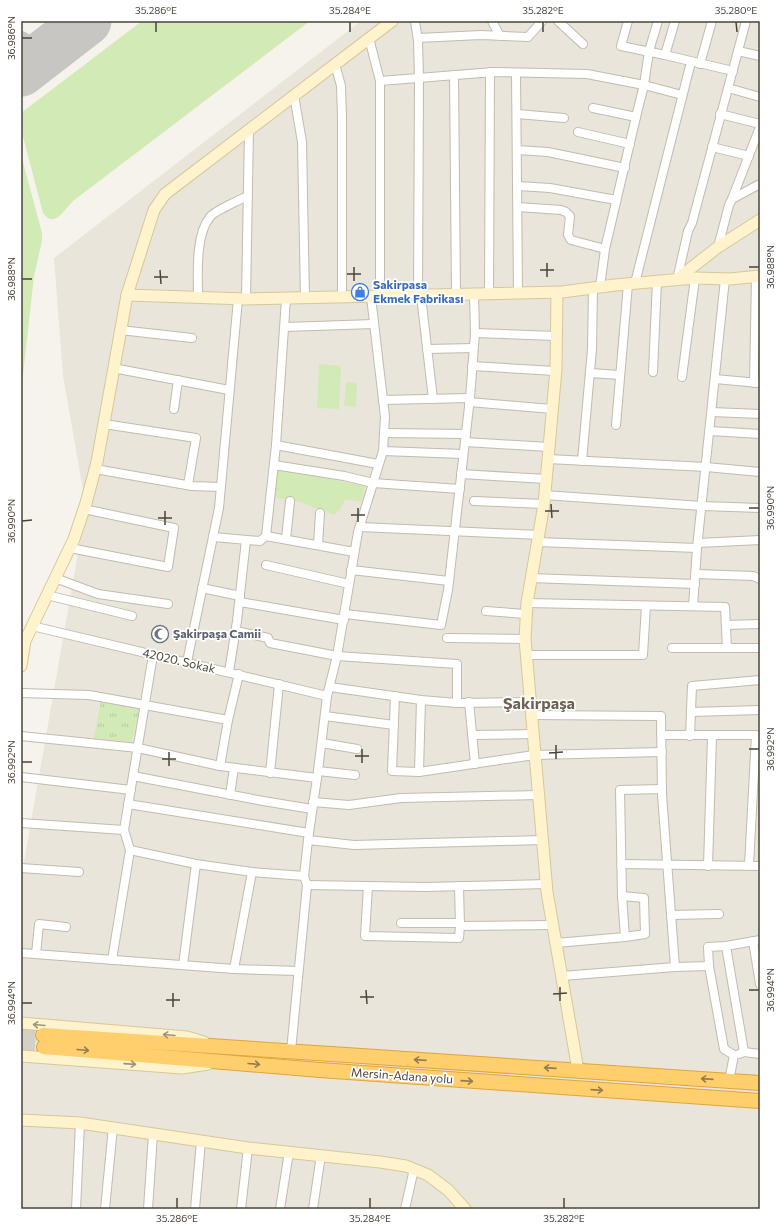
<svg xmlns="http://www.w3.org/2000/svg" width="781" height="1230" viewBox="0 0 781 1230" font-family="Commissioner,sans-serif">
<defs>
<pattern id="park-tufts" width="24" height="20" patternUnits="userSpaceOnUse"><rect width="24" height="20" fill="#d2eab5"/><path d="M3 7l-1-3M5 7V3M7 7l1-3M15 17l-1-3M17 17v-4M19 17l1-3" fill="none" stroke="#b6ca9c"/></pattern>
</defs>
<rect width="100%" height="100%" fill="#f6f3ec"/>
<polygon fill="#eae5da" points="361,21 760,21 760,1209 21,1209 21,879 86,507 63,376 54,258"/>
<g fill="#d2eab5">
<path d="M142 21H310L73 201C64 210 54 229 43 213L21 129V113Z"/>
<polygon points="21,155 42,233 42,241 34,276 21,393"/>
<polygon points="319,364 341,366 339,409 317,408"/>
<polygon points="346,382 357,383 356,407 344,406"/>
<polygon points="275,468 365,486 361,502 345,499 341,508 334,515 300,502 273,497"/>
</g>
<polygon fill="url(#park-tufts)" points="101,701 139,709 132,742 94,738"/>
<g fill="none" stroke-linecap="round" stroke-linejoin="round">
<path stroke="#c8c6c3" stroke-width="20" d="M21 41C31 48 42 53 54 47"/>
<polyline stroke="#c8c6c3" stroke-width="49" points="21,72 87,21"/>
<g stroke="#d4d0c8" stroke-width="14" stroke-dasharray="14 7" stroke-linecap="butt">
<polyline points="21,1033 43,1035"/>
<polyline points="21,1045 44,1047"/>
</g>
<g stroke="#c2bbae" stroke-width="10">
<g id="street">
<polyline points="415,21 418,41 419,78 418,296"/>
<polyline points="492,21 500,36"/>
<polyline points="558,21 583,44"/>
<polyline points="628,21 621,46 665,55 733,71"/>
<polyline points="369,38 380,81 494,72 587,74 644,85 682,95"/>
<polyline points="418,38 481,35 528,37 542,21"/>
<polyline points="738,51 760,56"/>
<polyline points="665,55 675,21"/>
<polyline points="335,64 341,86 342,117 342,298"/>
<polyline points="700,64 712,21"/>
<polyline points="516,73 518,293"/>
<polyline points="454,75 456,295"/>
<polyline points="728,88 760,97"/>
<polyline points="294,95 302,142 305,299"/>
<polyline points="593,108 636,117"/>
<polyline points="517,114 564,118"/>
<polyline points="720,114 760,124"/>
<polyline points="578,132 630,144"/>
<polyline points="712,147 749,156"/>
<polyline points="517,150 548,152 625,168"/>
<polyline points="518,186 550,188 616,200"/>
<polyline points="732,199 760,184"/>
<polyline points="518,207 561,210 566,212 570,216 568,235 571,240 605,249"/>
<polyline points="718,247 729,205 732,199 760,127"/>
<polyline points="677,280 688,231 692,223 746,21"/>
<polyline points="635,283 691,62"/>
<polyline points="600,287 605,249 636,117 644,85 649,51 658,21"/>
<polyline points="489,294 490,72"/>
<polyline points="421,296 433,399"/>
<path d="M198 297C198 274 195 235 210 217 213 212 241 199 248 196"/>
<polyline points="380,297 380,81"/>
<polyline points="246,299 249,129"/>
<polyline points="286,299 276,445 266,536 354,552"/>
<polyline points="285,327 374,324"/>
<polyline points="120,330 192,338"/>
<polyline points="475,333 556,336"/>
<polyline points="427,349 473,348"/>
<polyline points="472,366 555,371"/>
<polyline points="113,368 229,390"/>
<polyline points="653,372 657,281"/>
<polyline points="590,373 620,375"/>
<polyline points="682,377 695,278"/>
<polyline points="715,379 759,383"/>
<polyline points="754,383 756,277"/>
<polyline points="383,400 470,398"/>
<polyline points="469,402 552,409"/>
<polyline points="174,409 178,380"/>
<polyline points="712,412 760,414"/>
<polyline points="104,424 196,438 188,485"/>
<polyline points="616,425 628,284"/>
<polyline points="710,431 760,434"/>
<polyline points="385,433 466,434"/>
<polyline points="465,442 549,447"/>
<polyline points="276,445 378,464"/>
<polyline points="383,451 463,454"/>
<polyline points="548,459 706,467 760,472"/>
<polyline points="582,461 592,349 593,288"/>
<polyline points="274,465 344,476 373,483 460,489"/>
<polyline points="95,469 192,486 220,487"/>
<polyline points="461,474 546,479"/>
<polyline points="544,495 702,506 760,508"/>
<polyline points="474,501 544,504"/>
<polyline points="360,527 539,535"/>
<polyline points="213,537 260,541 266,536"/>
<polyline points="286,539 290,501"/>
<polyline points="537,542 697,548"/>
<polyline points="698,543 760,540"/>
<polyline points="318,545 320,513"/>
<polyline points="70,548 168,567 174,528 84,509"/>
<polyline points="266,565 349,584"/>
<polyline points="351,570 449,581"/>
<polyline points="696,574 753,576 760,579"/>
<polyline points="55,578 98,594 168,604"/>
<polyline points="531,578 695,584"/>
<polyline points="202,588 240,596"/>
<polyline points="47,595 132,616"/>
<polyline points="240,602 344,620"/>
<polyline points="527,603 725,607 727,648 760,648"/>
<polyline points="693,606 697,548 725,279"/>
<polyline points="486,611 526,614"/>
<polyline points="345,614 441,625 448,590 470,398 475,333 474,294"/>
<polyline points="726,625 760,624"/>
<polyline points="32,626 327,696"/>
<polyline points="236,631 268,638 270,643 337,656 457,664 457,703"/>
<polyline points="447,638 525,639"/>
<polyline points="672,648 727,648"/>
<polyline points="526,655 643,655 646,606"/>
<polyline points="187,662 219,508 238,299"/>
<polyline points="229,672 237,621 246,540"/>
<polyline points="330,687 421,700 457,703 530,702"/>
<polyline points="21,693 89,695 228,720"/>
<polyline points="395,696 392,771 419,772 534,755 662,752"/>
<polyline points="469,702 475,764"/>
<polyline points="691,712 760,710"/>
<polyline points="531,715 661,716 662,795 675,967"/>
<polyline points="325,716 394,725"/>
<polyline points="472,735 533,734"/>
<polyline points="661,735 756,735 749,865"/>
<polyline points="21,736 138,748 220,766 317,778"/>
<polyline points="690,736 692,686 760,680"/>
<polyline points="322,743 357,749"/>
<polyline points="220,766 228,720 239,674"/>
<polyline points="318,771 355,775"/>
<polyline points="419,772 421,700"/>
<polyline points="270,773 279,684"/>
<polyline points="133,776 263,801 312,809"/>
<polyline points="21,777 131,790"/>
<polyline points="230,795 234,768"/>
<polyline points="313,802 349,805 401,798 538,795"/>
<polyline points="128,804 309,833"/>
<polyline points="21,823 124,830"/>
<polyline points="308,840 354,845 542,840"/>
<polyline points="130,850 196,864 252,872 304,876"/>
<polyline points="621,864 760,866"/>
<polyline points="708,866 712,736"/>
<polyline points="21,868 79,872"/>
<polyline points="307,885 425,887 546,884"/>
<polyline points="368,886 365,936 459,938 460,926"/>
<polyline points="459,886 460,926 553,925"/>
<polyline points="622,896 644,898 645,934 625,937"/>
<polyline points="671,915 719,914"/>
<polyline points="401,923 460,923"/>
<polyline points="753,941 760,984"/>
<polyline points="556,943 625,937 622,896 620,790 662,789"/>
<polyline points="726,946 744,1052"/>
<polyline points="21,953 234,969 298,971"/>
<polyline points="36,954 39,924 66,927"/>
<polyline points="112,960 130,850 124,830 153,655"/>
<polyline points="183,965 196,864"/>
<polyline points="234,969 252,872"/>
<polyline points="562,976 675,967 709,966"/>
<polyline points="291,1051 307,885 304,876 308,840 318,771 327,696 337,656 358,532 383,451 385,417 371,297"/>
<polyline points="739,1054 744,1052 760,1054"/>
<polyline points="729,1081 734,1055 724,1049 709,966 708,947 726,946 760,940"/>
<polyline points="76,1209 80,1123"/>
<polyline points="105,1209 113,1127"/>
<polyline points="148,1209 153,1134"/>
<polyline points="195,1209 201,1141"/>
<polyline points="241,1209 248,1148"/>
<polyline points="280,1209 289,1152"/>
<polyline points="313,1209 321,1155"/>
<polyline points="405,1209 414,1169"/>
</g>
</g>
<g stroke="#d6c79b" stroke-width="13">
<g id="secondary">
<polyline points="677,279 718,247 760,220"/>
<polyline points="557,292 556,369 544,504 527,603 525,639 547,892 578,1070"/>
<polyline points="127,295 154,210 165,194 392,21"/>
<polyline points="21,666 25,641 74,539 86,503 97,462 127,295 246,299 518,293 562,292 615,285 695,278 730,279 760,276"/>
<polyline points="21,1023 187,1037 204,1042"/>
<polyline points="21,1056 182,1068 208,1064"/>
<polyline points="21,1120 80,1123 248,1148 380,1162 406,1166 428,1175 448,1190 465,1209"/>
</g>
</g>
<g stroke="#e0a43c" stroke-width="16">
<g id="highway">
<path d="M43 1035C282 1052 521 1065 760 1083"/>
<polyline points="44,1047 320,1070 760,1101"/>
</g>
</g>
<use href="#street" stroke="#fff" stroke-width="8"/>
<use href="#secondary" stroke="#fff3cd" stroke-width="11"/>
<use href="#highway" stroke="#ffcf6e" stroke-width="14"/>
</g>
<defs><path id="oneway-shaft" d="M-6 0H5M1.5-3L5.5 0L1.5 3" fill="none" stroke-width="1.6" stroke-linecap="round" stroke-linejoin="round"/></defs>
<g stroke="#9c937c">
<use href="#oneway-shaft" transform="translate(39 1025) rotate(-175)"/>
<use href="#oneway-shaft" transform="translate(169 1035) rotate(-175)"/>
<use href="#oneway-shaft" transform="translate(130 1064) rotate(4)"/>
</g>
<g stroke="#937c4e">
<use href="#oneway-shaft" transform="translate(83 1050) rotate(5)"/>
<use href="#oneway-shaft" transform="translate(420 1060) rotate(-176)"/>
<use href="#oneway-shaft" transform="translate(254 1064) rotate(5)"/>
<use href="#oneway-shaft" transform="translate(550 1068) rotate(-176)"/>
<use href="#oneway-shaft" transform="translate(707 1079) rotate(-176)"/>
<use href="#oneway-shaft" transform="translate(467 1081) rotate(4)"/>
<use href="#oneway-shaft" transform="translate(597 1090) rotate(4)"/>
</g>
<path fill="none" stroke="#4b4439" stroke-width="1.5" d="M156 22V32M350 22V32M543 22V32M736 22 737 32M22 38H32M547 263V277M354 267V281M749 267H759M160 270 161 284M540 270H554M347 274H361M154 277H168M22 279H32M551 504 552 518M358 508V522M749 508H759M165 511V525M545 511H559M351 515H365M158 518H172M22 521 32 520M556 745V759M362 749V763M749 749H759M169 752V766M549 753 563 752M355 756H369M162 759H176M22 762H32M560 987V1001M366 990 367 1004M749 990H759M173 993V1007M553 994 567 993M360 997H374M166 1000H180M22 1003H32M177 1198V1208M370 1198V1208M564 1198V1208"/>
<defs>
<g id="shop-ring" transform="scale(0.9)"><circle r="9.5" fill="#fff" stroke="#3f7fe0" stroke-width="1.5"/><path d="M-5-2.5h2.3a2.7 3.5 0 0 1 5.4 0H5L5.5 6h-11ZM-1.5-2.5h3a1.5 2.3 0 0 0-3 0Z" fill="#3f7fe0"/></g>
<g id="mosque-ring" transform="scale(0.9)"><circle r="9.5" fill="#fff" stroke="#6b7280" stroke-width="1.5"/><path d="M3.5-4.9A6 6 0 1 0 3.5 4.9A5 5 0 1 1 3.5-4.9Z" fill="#6b7280"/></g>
</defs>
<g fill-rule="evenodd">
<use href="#shop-ring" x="360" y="292"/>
<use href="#mosque-ring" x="160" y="634"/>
</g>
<g text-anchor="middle" stroke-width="3.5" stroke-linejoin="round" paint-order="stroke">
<g font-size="12" font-weight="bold" fill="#366cbe" stroke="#fff" text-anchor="start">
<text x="373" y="289">Sakirpasa<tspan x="373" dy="14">Ekmek Fabrikası</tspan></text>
</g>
<g font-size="12" font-weight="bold" fill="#5b616d" stroke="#fff" text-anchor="start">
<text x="173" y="638">Şakirpaşa Camii</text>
</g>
<g font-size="12" fill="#4b4439" stroke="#fff">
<text transform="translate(179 661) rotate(13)" y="4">42020. Sokak</text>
<text transform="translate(402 1076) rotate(4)" y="4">Mersin-Adana yolu</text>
</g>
<g font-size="16" font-weight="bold" fill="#6e6250" stroke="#fff">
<text x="539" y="709">Şakirpaşa</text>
</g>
</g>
<rect width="781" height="1230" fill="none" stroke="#ffffff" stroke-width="44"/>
<rect x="22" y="22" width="737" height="1186" fill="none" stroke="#4b4439" stroke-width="1.5"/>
<g font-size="10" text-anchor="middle" fill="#4b4439">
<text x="156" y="14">35.286°E</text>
<text x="350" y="14">35.284°E</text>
<text x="543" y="14">35.282°E</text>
<text x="736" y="14">35.280°E</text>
<text transform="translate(11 38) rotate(-90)" y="4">36.986°N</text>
<text transform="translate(770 267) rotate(-90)" y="4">36.988°N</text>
<text transform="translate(11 279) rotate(-90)" y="4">36.988°N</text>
<text transform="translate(770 508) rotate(-90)" y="4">36.990°N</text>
<text transform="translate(11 521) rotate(-90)" y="4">36.990°N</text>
<text transform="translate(770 749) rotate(-90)" y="4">36.992°N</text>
<text transform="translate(11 762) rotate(-90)" y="4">36.992°N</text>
<text transform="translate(770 990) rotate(-90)" y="4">36.994°N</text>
<text transform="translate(11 1003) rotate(-90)" y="4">36.994°N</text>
<text x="177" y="1222">35.286°E</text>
<text x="370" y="1222">35.284°E</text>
<text x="564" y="1222">35.282°E</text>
</g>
</svg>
